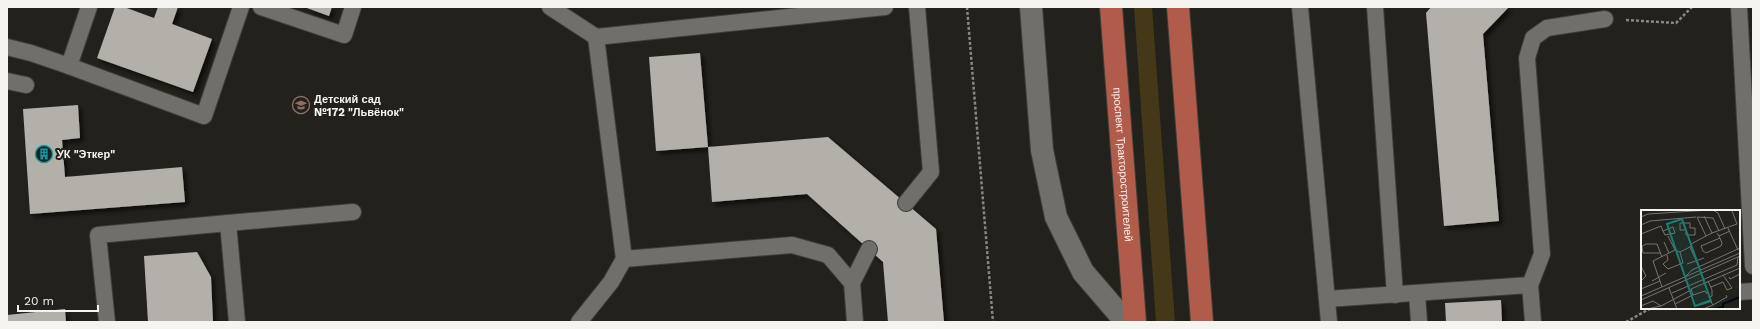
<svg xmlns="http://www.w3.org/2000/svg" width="1760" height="329" viewBox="0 0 1760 329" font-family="'Work Sans',sans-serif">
<defs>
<filter id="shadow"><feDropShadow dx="3.5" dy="3.5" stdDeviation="2" flood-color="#0009"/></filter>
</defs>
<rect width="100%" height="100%" fill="#23211c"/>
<polygon fill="#443818" points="1134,7 1152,7 1175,322 1156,322"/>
<g fill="#b2b0a9" filter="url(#shadow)">
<polygon points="115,7 124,7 154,18 158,7 178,7 172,24 212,39 193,92 97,58"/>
<polygon points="304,7 332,7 329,16"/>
<polygon points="1431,7 1509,7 1483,34 1499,221 1444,226 1426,13"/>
<polygon points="700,53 708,147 656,151 649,57"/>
<polygon points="78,105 80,138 62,140 65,177 182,167 185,202 30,214 23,109"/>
<polygon points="828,137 936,229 944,322 888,322 883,262 807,194 712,202 708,147"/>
<polygon points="197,252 211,277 213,322 148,322 144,256"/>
<polygon points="1501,300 1502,322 1446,322 1445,303"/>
<polygon points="65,309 66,322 7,322 7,315"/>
</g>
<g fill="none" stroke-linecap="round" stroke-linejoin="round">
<g stroke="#3f3e3a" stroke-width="18">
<g id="lane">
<polyline points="89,7 69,66 204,116 241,7"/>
<polyline points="261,7 344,35 353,7"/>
<polyline points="550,7 596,37"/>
<polyline points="1300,7 1329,322"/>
<polyline points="1375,7 1395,295"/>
<polyline points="1739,7 1753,266"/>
<polyline points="7,47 31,53 69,66"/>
<polyline points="7,81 26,85"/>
<polyline points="906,203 931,172 917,7"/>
<polyline points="228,223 353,212"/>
<polyline points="624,259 792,245 828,255 852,283 855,322"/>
<polyline points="852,283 869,249"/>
<polyline points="1530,285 1533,322"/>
<polyline points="1739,292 1753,291"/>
<polyline points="1417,293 1419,322"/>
<polyline points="1327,299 1530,285 1542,254 1527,58 1533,38 1547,28 1605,19"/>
<polyline points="107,322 98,235 228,223 237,322"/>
<polyline points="579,322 611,282 624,259 596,37 885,7"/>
</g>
</g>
<g stroke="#3f3e3a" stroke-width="24">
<polyline id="street" points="1031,7 1042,150 1056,217 1083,272 1126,322"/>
</g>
<g stroke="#3f3e3a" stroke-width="24">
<g id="primary">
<path id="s1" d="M1111 7 1135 322"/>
<polyline points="1178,7 1202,322"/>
</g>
</g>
<g stroke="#898783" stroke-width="2.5" stroke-dasharray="3 2" stroke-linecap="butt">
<polyline points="967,7 993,322"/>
<polyline points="1626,20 1676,23 1692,7"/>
<polyline points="1626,322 1651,308"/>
</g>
<use href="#lane" stroke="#716f69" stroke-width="16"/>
<use href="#street" stroke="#716f69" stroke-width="22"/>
<use href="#primary" stroke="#b15c4b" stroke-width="22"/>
</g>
<defs>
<g id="school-ring" transform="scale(0.9)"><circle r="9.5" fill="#23211c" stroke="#8d6e63" stroke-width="1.5"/><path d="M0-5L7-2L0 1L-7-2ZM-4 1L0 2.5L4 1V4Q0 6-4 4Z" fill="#8d6e63"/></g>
<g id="building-ring" transform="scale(0.9)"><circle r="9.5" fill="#23211c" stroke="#0f9aa8" stroke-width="1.5"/><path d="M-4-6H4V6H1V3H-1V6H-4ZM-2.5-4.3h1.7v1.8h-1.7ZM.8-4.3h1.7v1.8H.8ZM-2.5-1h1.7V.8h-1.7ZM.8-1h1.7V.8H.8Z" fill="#0f9aa8"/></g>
</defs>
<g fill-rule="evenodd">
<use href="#school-ring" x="301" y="105"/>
<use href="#building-ring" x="44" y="154"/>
</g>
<g text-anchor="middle" stroke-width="4" stroke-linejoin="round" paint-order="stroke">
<g font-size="11" font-weight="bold" fill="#f5f4f0" stroke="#23211c" text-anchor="start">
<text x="314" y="103">Детский сад<tspan x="314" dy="13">№172 "Львёнок"</tspan></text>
<text x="57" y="158">УК "Эткер"</text>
</g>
<g font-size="11" fill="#f5f4f0" stroke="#23211c">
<text dy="4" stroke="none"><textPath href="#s1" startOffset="158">проспект Тракторостроителей</textPath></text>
</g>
</g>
<g transform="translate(1641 210)">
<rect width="99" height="99" fill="#23211c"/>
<path fill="none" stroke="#000918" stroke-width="2" d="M73 99 82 97V94L99 87"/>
<path fill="none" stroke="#777571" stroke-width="1" d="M72 0 77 3 84 19M0 7 7 4 68 0M56 7 65 26 71 23 63 6M56 7 72 8 78 21M39 13H49V18H54V25H45V20H39ZM0 15 9 11 55 7M87 18 97 40M71 23 96 14 91 1M76 23 78 26 81 33 80 36 65 43 62 41 60 36 79 28M0 24 20 16 22 21 24 25 34 23 32 17 22 21M78 26 89 21M23 32 28 43 34 40 27 26M1 36 2 43H19M0 37 5 34H16L21 47M49 37 50 34 65 26M34 40 39 42 49 37 58 57M26 45 27 50 22 54 27 59 42 53 39 42M46 54 63 48M0 56 5 66 0 71M44 67 51 60 99 38M88 67 89 69 99 64M11 71 25 63M67 71 71 80V86L68 87M21 77 12 51 28 43M70 77 82 72 86 80 91 78 82 65M28 78 36 99M0 79 19 71M50 79 99 58M50 79 52 85 64 81 66 84M31 83 96 55 97 47M0 86 99 43M0 90 99 46M34 94 52 85M56 95 69 90 72 95 62 99M72 95 86 87 85 85M0 96 12 91 20 96 6 99M20 96 50 80"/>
<path fill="#1a7c74" fill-opacity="0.15" stroke="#1a7c74" stroke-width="2" d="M41 9 70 91 54 96 26 14Z"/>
<rect width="99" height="99" fill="none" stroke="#f5f4f0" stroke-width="2"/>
</g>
<rect width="1760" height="329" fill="none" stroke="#f5f4f0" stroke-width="16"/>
<path d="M18 305v6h80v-6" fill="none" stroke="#f5f4f0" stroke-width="2"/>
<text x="24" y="305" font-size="12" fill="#f5f4f0" stroke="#23211c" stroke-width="3" paint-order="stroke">20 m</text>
</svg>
